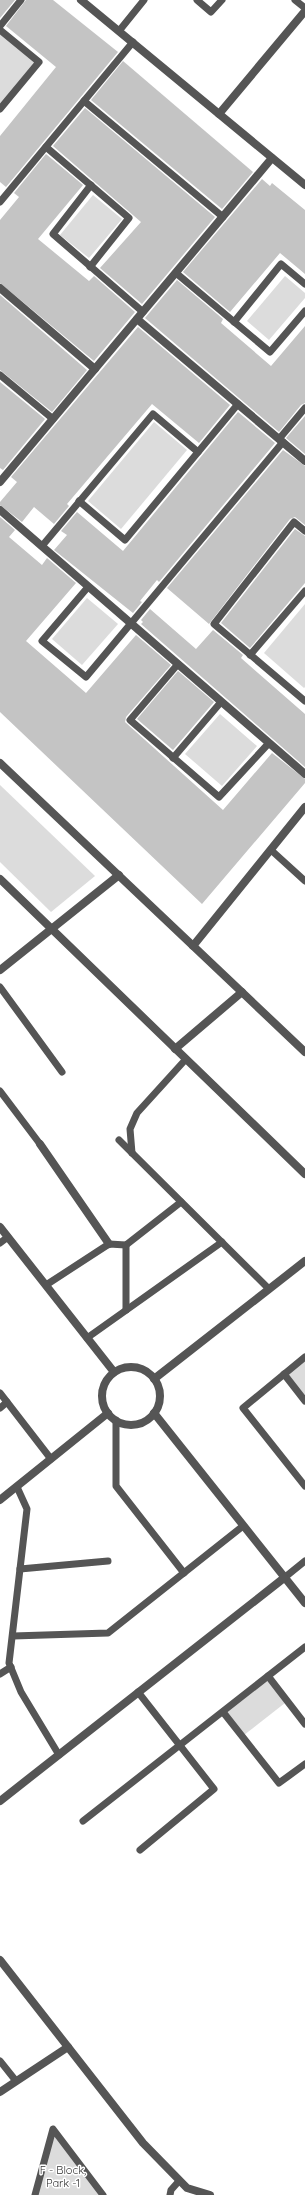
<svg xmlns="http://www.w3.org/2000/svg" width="305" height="2195" viewBox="0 0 305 2195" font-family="Quicksand,sans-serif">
<rect width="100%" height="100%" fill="#fff"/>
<g fill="#dcdcdc">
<polygon points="0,32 37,62 0,106"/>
<polygon points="93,195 122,219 89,258 60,235"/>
<polygon points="285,276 305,293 305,298 269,340 247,321"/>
<polygon points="154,422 187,450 121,529 88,501"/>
<polygon points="87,598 118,624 82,665 52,639"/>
<polygon points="305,604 305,687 304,688 264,653"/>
<polygon points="220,714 257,746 222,786 185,754"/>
<polygon points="0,785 95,876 51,912 0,862"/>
<polygon points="305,1360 305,1397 287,1374"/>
<polygon points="268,1679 285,1703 244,1735 225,1712"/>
<polygon points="54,2131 101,2195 37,2195"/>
</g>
<g fill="#c4c4c4">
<polygon points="0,0 15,0 0,18"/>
<polygon points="26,0 53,0 118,52 6,187 0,182 0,136 56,67 6,26"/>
<polygon points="123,61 253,172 222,209 91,100"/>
<polygon points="85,108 215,217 142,304 100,268 141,222 53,146"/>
<polygon points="46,154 83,185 38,239 89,281 94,276 135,312 94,361 0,283 0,220 19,197 14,193"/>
<polygon points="262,179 270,186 272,183 305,210 305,274 280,253 230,312 183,272"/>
<polygon points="177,280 223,319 221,323 271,366 305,326 305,403 301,405 279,432 145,318"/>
<polygon points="0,295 87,370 52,412 0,370"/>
<polygon points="138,327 230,405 199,443 152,404 67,504 69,506 54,524 34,507 22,522 0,505 0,502 17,482 11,477"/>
<polygon points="0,382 45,419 3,470 0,468"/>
<polygon points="238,412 275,443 159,582 157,580 140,601 142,602 133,613 54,550 67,535 61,531 77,512 123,551"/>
<polygon points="305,416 305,454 286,438"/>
<polygon points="283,450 305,466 305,525 295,517 290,519 209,624 167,588"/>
<polygon points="0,517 15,530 9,537 42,565 47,558 76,583 26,641 86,693 136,635 171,665 126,717 125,722 223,810 272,753 305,779 305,783 202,904 0,712"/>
<polygon points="295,529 305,536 305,583 250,648 221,623"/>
<polygon points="150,609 196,649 213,630 243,655 241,658 305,714 305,767 141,624 143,622 141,620"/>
<polygon points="178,671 214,702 173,750 137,719"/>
</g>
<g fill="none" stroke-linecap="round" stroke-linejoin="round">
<g stroke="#555" stroke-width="7">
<polyline points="197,0 211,12 222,0"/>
<polyline points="295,0 305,8"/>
<polyline points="0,26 21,0"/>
<polyline points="0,30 39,62 0,109"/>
<polyline points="119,31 144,0"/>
<polyline points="84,101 223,217"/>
<polyline points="46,147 129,218 90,267"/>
<polyline points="91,185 53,234 143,312"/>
<polyline points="0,202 133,42"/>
<polyline points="176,273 270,352 305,311"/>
<polyline points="234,322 281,264 305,284"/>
<polyline points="0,375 53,419"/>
<polyline points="279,439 305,408"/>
<polyline points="79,501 125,540 238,404"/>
<polyline points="305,531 294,522 214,624 305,701"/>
<polyline points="42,546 153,414 198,452"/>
<polyline points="88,587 42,641 86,677 283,442"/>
<polyline points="250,655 305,591"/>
<polyline points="178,664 130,720 219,797 269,743"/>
<polyline points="173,758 221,702"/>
<polyline points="271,850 305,881"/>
<polyline points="0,987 62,1072"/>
<polyline points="0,1091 40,1144"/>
<polyline points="119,1140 269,1289"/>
<polyline points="132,1153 130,1129 137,1113 186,1059"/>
<polyline points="0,1243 8,1237"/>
<polyline points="46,1285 109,1244 126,1245 181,1202"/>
<polyline points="126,1310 126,1245"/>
<polyline points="87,1338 222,1242"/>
<polyline points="305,1357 243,1408 305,1486"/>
<polyline points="284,1374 305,1401"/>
<polyline points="0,1393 51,1459"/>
<polyline points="0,1408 7,1402"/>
<polyline points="116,1420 116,1486 184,1573"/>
<polyline points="17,1487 27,1509 9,1663 21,1692 59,1755"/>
<polyline points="20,1569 108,1561"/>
<polyline points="284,1578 305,1561"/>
<polyline points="13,1636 108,1633 243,1526"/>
<polyline points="0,1674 11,1667"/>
<polyline points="268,1676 305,1724"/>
<polyline points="138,1692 214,1789 140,1850"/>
<polyline points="223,1712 279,1783 305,1764"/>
<polyline points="83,1821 305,1647"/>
<polyline points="0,2061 16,2081"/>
<polyline points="35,2195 53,2129 103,2195"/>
<polyline points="170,2195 171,2190 179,2181"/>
</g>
<g stroke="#555" stroke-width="8">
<polyline points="219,114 305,11"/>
<polyline points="0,288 95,369"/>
<polyline points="137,319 305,461"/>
<polyline points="0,482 272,158"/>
<polyline points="0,510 305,774"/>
<polyline points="193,946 305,807"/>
<polyline points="0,970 119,875"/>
<polyline points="175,1049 242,992"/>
<polyline points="40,1144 109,1244"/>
<polyline points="0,1227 114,1372"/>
<polyline points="154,1413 305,1603"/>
<polyline points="0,1801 284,1578"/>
<polyline points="0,1960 143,2143 187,2188 210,2195"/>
<polyline points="0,2092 68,2047"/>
</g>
<g stroke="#555" stroke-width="8">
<polyline points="81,0 305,185"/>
<polyline points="0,763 305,1052"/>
<polyline points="0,879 305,1174"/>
<circle cx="131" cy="1396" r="29"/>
<polyline points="154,1379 305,1261"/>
<polyline points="0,1500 108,1413"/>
</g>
</g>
<g text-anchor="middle" stroke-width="3" stroke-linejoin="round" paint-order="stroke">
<g font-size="11" fill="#333" stroke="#fff">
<text x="63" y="2174">F - Block,<tspan x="63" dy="13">Park -1</tspan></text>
</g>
</g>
</svg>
